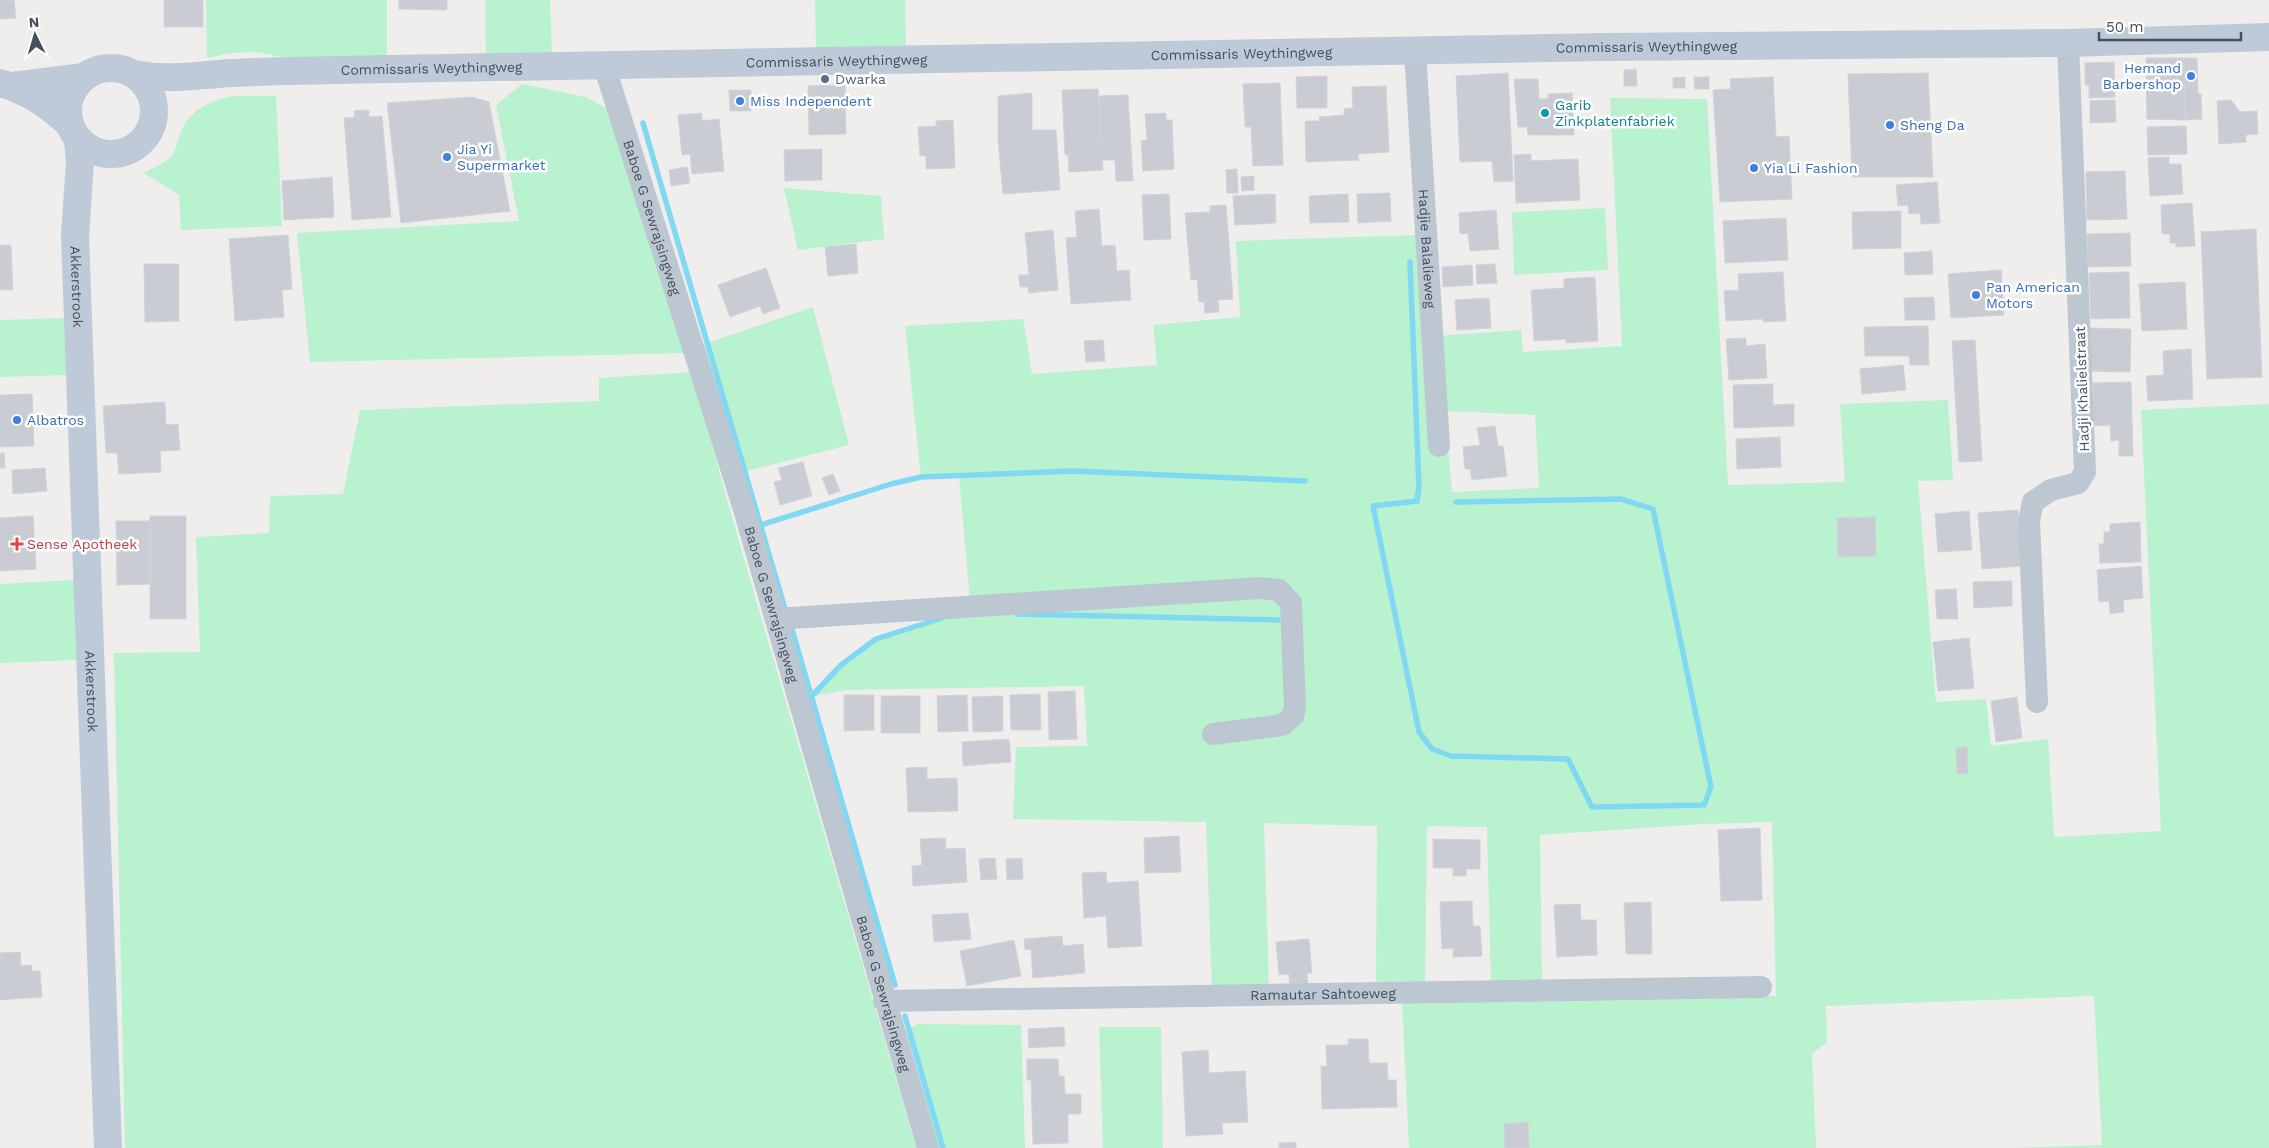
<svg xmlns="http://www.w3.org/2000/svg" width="2269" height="1148" viewBox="0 0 2269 1148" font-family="'Work Sans',sans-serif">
<rect width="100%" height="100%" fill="#f0eded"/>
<g fill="#b8f2cf">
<polygon points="206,0 387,0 387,58 298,60 256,52 230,53 207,58"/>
<polygon points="485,0 550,0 552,54 486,56"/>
<polygon points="815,0 905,0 906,51 816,53"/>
<polygon points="522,84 586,97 609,110 685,353 310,362 297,233 519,221 496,105"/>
<path d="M233 96H276L282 226 181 230 179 195 144 173C153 168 167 163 173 154 178 145 179 133 184 125 195 107 214 100 233 96Z"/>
<polygon points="1610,98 1707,99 1728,485 1845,482 1840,404 1948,400 1953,480 1918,481 1936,702 1986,699 1991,746 2048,739 2054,837 2161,831 2141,410 2269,404 2269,1148 2012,1148 2102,1145 2094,996 1826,1006 1827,1042 1812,1054 1816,1148 1409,1148 1402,1002 1776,996 1772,822 1703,824 1540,835 1542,988 1491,989 1487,827 1427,826 1425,986 1376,986 1377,826 1264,823 1269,990 1212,991 1206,822 1013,819 1016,747 1087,746 1084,686 845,690 811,697 841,665 876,639 958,613 971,613 959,476 921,477 905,326 1023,319 1032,374 1157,365 1153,325 1240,317 1236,241 1416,235 1430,453 1448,450 1452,492 1539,488 1535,415 1443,411 1438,336 1521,330 1523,352 1622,346"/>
<polygon points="784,188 881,196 884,239 798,250"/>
<polygon points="1605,208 1608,270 1514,275 1512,212"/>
<polygon points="813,307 849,445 739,473 701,345"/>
<polygon points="65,318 67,375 0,377 0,320"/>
<polygon points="692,372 733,521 916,1148 125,1148 114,653 200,652 196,537 269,533 270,496 343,494 360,410 599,401 599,378"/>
<polygon points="75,580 76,660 0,663 0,584"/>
<polygon points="917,1024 1021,1025 1025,1148 936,1148 901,1034"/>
<polygon points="1099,1027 1161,1027 1163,1148 1103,1148"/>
</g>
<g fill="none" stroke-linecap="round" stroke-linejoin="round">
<g stroke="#81d8f2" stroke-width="5.5">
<polyline points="643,123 785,609"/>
<polyline points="1410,262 1419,487 1417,501 1373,506 1419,732 1432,749 1451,756 1568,759 1592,807 1704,805 1711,787 1653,509 1621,499 1456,502"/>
<polyline points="761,525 891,484 921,477 1072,471 1305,481"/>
<polyline points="1017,614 1278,620"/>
<polyline points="791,626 895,985"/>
<polyline points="811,697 841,665 876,639 942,618"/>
<polyline points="905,1016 943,1148"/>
</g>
</g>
<g fill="#c9ccd3" stroke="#d1d3da">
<polygon points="0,0 14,0 16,18 0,19"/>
<rect x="164" y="0" width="39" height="27"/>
<polygon points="399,0 447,0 447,10 399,9"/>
<polygon points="2146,58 2184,58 2185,120 2147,119"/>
<polygon points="2184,58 2197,58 2198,94 2201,94 2202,119 2185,120"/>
<polygon points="2114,62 2115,97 2089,98 2089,85 2085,85 2085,63"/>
<polygon points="1636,69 1637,86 1624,86 1624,70"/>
<polygon points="1508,73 1513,181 1494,182 1492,161 1460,162 1456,76"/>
<polygon points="1928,73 1933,177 1852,177 1848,74"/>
<polygon points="1327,76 1327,108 1297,108 1296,77"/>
<polygon points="1685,77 1685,88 1673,88 1673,78"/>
<polygon points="1694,77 1709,77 1709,89 1695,89"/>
<polygon points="1773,77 1776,137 1789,136 1792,199 1720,202 1713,90 1731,89 1730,79"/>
<polygon points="1514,79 1538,79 1539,99 1548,99 1548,94 1572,93 1574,135 1528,135 1527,127 1518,127"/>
<polygon points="1280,83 1283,165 1253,166 1251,127 1245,127 1243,84"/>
<polygon points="845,85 846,134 809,135 808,86"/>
<polygon points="1386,86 1389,152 1358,154 1359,160 1306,162 1305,121 1320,121 1319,117 1344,115 1344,109 1353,108 1352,87"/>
<polygon points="1098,89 1103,170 1069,172 1068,155 1065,155 1062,90"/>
<polygon points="729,90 751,90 751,111 730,111"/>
<polygon points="1032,93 1032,130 1056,130 1060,190 1003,194 998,140 998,96"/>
<polygon points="1128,95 1133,181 1116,181 1115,160 1102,160 1099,96"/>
<polygon points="472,97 489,102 510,211 401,223 387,103"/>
<polygon points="2115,100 2116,122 2090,123 2090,101"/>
<polygon points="2231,100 2240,112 2257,111 2258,134 2246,135 2246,142 2219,144 2217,101"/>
<polygon points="369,110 369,117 382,116 391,217 352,220 344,118 355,117 354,111"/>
<polygon points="702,113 702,121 719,119 724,171 692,174 690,154 682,155 678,115"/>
<polygon points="1166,113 1166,120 1172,120 1174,169 1143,171 1141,141 1147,140 1145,114"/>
<polygon points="953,120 955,168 926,169 926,156 920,156 918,127 936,126 936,121"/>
<polygon points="2186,126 2187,154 2148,155 2147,127"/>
<polygon points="822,149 822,180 785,181 784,150"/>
<polygon points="1531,154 1531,161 1578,159 1580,200 1516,203 1514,155"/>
<polygon points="2169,157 2169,164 2181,164 2183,194 2150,196 2148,158"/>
<polygon points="687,167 690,183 671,186 669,170"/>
<polygon points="1237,169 1238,193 1227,193 1226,170"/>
<polygon points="2125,171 2127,219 2087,220 2086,172"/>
<polygon points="1254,176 1254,190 1242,191 1241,177"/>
<polygon points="332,177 334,217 284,220 282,181"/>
<polygon points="1937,182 1940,223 1921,224 1920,213 1909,214 1908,205 1898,206 1896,185"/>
<polygon points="1390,193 1391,221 1358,223 1357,194"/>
<polygon points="1169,194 1171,239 1144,240 1142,195"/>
<polygon points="1275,194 1276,223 1235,225 1233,196"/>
<polygon points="1348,194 1349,222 1310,223 1309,196"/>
<polygon points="2192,203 2195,246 2176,247 2176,243 2170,243 2170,234 2162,234 2161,205"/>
<polygon points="1226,205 1233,299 1218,300 1219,312 1205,313 1204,302 1199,302 1197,279 1191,280 1185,213 1210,212 1210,206"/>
<polygon points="1099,209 1102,246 1115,245 1117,271 1129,270 1131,300 1071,304 1066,238 1077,237 1075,211"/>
<polygon points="1496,210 1499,249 1470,251 1468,233 1460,234 1459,213"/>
<polygon points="1901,211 1901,248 1853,249 1852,212"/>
<polygon points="1786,218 1788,260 1725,263 1723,221"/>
<polygon points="2256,229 2262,377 2207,379 2201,232"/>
<polygon points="1053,230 1058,290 1029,293 1028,287 1020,287 1019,275 1029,275 1025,233"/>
<polygon points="2130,233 2131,266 2088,267 2087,234"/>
<polygon points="288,235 292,289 282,290 284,317 235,321 229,239"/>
<polygon points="856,244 858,273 828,276 825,247"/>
<polygon points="0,245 11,245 13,290 0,290"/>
<polygon points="1932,251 1933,274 1905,275 1904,253"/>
<polygon points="144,264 179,264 179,321 145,322"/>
<polygon points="1495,264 1497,283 1477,284 1476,265"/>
<polygon points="1472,265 1473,285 1443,287 1442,267"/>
<polygon points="766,268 780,308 763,314 760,306 730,317 718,285"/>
<polygon points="2001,270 2004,315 1951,318 1948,274"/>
<polygon points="1783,272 1786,321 1763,322 1763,319 1726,321 1724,291 1739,290 1738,274"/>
<polygon points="2129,272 2130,318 2091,319 2089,273"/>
<polygon points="1595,277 1598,341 1566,343 1566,339 1534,341 1531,290 1564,288 1564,279"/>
<polygon points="2185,282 2187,329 2142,331 2139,284"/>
<polygon points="1934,297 1935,320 1905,320 1904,298"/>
<polygon points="1489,298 1491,328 1457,330 1455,300"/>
<polygon points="1928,326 1929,365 1910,365 1909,356 1865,356 1864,327"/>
<polygon points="2089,328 2131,329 2130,372 2088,371"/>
<polygon points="1746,338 1746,346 1765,344 1767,378 1729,380 1726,339"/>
<polygon points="1103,340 1105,361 1086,362 1084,341"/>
<polygon points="1975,340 1982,461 1959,462 1952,341"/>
<polygon points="2191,349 2193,399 2148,401 2146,376 2164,375 2163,351"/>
<polygon points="1903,365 1906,390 1862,394 1860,369"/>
<polygon points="2131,382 2133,456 2119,456 2119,440 2111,441 2110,425 2093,426 2093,383"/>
<polygon points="1773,384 1773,405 1794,404 1794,426 1734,428 1733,385"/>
<polygon points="32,394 34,446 0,447 0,395"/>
<polygon points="165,402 166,425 178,424 180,450 160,451 161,472 119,474 117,453 106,453 103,406"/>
<polygon points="1495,426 1498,446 1503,446 1507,476 1472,480 1470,469 1465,469 1463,447 1480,445 1477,428"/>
<polygon points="1780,437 1781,467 1737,469 1736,439"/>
<polygon points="0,453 4,453 5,468 0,468"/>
<polygon points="803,462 812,496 780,505 774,482 782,480 778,468"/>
<polygon points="45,468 47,491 13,494 12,470"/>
<polygon points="833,474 840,491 829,495 822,478"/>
<polygon points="2018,510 2022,566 1982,569 1978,513"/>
<polygon points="1969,511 1972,550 1938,552 1935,514"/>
<polygon points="33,516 36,569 0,571 0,518"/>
<rect x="150" y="516" width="36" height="103"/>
<polygon points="1875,517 1876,556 1838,557 1837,518"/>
<polygon points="116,521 150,521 150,584 117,585"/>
<polygon points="2140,522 2141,562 2100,563 2099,544 2104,544 2104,532 2110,532 2110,524"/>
<polygon points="2141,566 2143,598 2123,600 2124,612 2110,614 2109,601 2099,602 2097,570"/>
<polygon points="2012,581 2012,606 1974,608 1973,582"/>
<polygon points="1956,589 1958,619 1937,619 1935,590"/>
<polygon points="1969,638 1974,688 1938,691 1933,642"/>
<polygon points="1075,691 1077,739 1049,740 1048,692"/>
<polygon points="1040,694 1041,730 1011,730 1010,695"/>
<polygon points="844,695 874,695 874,730 844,731"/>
<polygon points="967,695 968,731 938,732 937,696"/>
<rect x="881" y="696" width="39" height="37"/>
<polygon points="1003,696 1003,731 973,732 972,697"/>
<polygon points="2017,697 2022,738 1996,742 1991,701"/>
<polygon points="1009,739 1011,762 963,766 962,742"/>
<polygon points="1967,747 1968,773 1957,774 1956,748"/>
<polygon points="927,767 927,779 957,778 958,811 908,812 906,768"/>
<polygon points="1760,828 1762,900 1721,901 1718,830"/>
<polygon points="1179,836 1181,872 1145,873 1144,838"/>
<polygon points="945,838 946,849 965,848 967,882 913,886 912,866 922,865 920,839"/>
<polygon points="1433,839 1480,840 1480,869 1466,869 1466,876 1453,876 1453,868 1433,868"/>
<polygon points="995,858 997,879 981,880 979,859"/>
<polygon points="1022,858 1023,879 1007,880 1006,859"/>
<polygon points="1106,872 1107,883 1138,881 1142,946 1108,948 1106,916 1084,918 1082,873"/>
<polygon points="1472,901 1473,926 1480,926 1482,956 1453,957 1453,948 1442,949 1440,902"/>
<polygon points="1651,902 1652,954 1626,954 1624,903"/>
<polygon points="1580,904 1581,920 1596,920 1597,955 1557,957 1554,905"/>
<polygon points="968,913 971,939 934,942 932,915"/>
<polygon points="1062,936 1063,946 1083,944 1085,973 1033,978 1031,949 1025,950 1024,939"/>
<polygon points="1309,939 1312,973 1307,973 1308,989 1290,991 1289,974 1279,975 1276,942"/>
<polygon points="1014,940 1021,976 967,986 960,951"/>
<polygon points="20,952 21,966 32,965 32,971 40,971 42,997 0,1000 0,953"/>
<polygon points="1064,1027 1065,1046 1029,1048 1028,1029"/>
<polygon points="1348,1039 1368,1039 1369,1063 1387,1063 1388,1080 1396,1080 1397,1107 1322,1109 1321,1066 1327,1066 1326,1045 1348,1045"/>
<polygon points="1208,1050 1209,1073 1245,1071 1248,1122 1222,1123 1223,1134 1186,1136 1182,1052"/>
<polygon points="1027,1059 1058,1059 1059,1076 1064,1076 1065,1094 1081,1094 1081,1114 1068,1114 1068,1143 1033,1144 1031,1080 1027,1080"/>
<polygon points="1528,1122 1529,1148 1505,1148 1504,1124"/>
<polygon points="1296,1142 1296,1148 1279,1148 1279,1143"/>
</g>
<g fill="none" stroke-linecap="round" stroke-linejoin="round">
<g stroke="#bcc7d1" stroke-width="22">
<path id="s1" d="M1415 50 1439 446"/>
<path id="s2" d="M604 65 744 509 928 1148"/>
<polyline points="776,619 1261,588 1279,590 1291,603 1295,707 1293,716 1282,725 1213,734"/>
<polyline points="2037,702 2029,521 2033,502 2051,490 2078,483 2085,472 2068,43"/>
<path id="s3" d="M884 1001 1761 987"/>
</g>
<g stroke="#becad8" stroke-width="28">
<circle cx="111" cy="111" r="43"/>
<path id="s4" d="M133 74C172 81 195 75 233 73 267 71 302 71 336 70L1603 47 2068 43 2269 37"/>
<path d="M0 83C26 90 50 106 69 124"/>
<polyline points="12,86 84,77"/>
<path id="s5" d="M78 141 80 161 75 236 108 1148"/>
</g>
</g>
<g fill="#3f7fe0" stroke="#fff" stroke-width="2">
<circle cx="2191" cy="76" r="5"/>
<circle cx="740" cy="101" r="5"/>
<circle cx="1890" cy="125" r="5"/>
<circle cx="447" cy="157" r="5"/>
<circle cx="1754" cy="168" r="5"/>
<circle cx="1976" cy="295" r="5"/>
<circle cx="17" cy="420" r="5"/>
</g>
<circle fill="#5c6f8a" stroke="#fff" stroke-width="2" cx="825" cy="79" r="5"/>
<circle fill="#0f9aa8" stroke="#fff" stroke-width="2" cx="1545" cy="113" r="5"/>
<path fill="#e0444e" stroke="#fff" stroke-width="2" d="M14.5 536.5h5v5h5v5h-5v5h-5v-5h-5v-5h5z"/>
<g text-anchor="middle" stroke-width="5" stroke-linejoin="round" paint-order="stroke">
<g font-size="14" fill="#44505c" stroke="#fff">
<text dy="5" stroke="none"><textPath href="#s4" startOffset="1514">Commissaris Weythingweg</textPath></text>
<text dy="5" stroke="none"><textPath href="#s4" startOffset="1109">Commissaris Weythingweg</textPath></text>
<text dy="5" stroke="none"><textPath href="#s4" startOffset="704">Commissaris Weythingweg</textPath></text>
<text dy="5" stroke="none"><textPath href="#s4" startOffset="299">Commissaris Weythingweg</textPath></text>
<text dy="5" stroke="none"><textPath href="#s2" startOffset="160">Baboe G Sewrajsingweg</textPath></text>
<text dy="5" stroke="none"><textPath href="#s1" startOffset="199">Hadjie Balalieweg</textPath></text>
<text dy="5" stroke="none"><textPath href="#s5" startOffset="146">Akkerstrook</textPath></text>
<text transform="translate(2082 389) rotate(-92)" y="5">Hadji Khalielstraat</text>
<text dy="5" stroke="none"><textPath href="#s2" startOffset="565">Baboe G Sewrajsingweg</textPath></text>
<text dy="5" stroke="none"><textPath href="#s5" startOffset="551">Akkerstrook</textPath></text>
<text dy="5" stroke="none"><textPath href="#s2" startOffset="970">Baboe G Sewrajsingweg</textPath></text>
<text dy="5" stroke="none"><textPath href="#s3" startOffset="439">Ramautar Sahtoeweg</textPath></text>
</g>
<g font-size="14" fill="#366cbe" stroke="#fff" text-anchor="start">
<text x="2181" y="73" text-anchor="end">Hemand<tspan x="2181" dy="16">Barbershop</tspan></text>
<text x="750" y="106">Miss Independent</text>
<text x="1900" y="130">Sheng Da</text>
<text x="457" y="154">Jia Yi<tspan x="457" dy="16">Supermarket</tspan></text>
<text x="1764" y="173">Yia Li Fashion</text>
<text x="1986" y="292">Pan American<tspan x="1986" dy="16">Motors</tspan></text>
<text x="27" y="425">Albatros</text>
</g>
<g font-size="14" fill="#4e5e75" stroke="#fff" text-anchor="start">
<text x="835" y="84">Dwarka</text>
</g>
<g font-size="14" fill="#0d838f" stroke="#fff" text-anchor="start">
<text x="1555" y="110">Garib<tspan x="1555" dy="16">Zinkplatenfabriek</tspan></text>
</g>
<g font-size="14" fill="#be3a42" stroke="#fff" text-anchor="start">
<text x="27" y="549">Sense Apotheek</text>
</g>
</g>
<g transform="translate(35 35) rotate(355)" stroke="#ffffff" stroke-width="4" paint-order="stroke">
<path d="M0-4L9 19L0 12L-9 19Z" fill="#44505c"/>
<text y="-8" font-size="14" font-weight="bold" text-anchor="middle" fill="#44505c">N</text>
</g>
<path d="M2099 32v8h142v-8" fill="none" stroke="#44505c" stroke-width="2.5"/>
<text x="2106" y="32" font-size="15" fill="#44505c" stroke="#ffffff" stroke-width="4" paint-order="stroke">50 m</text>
</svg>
